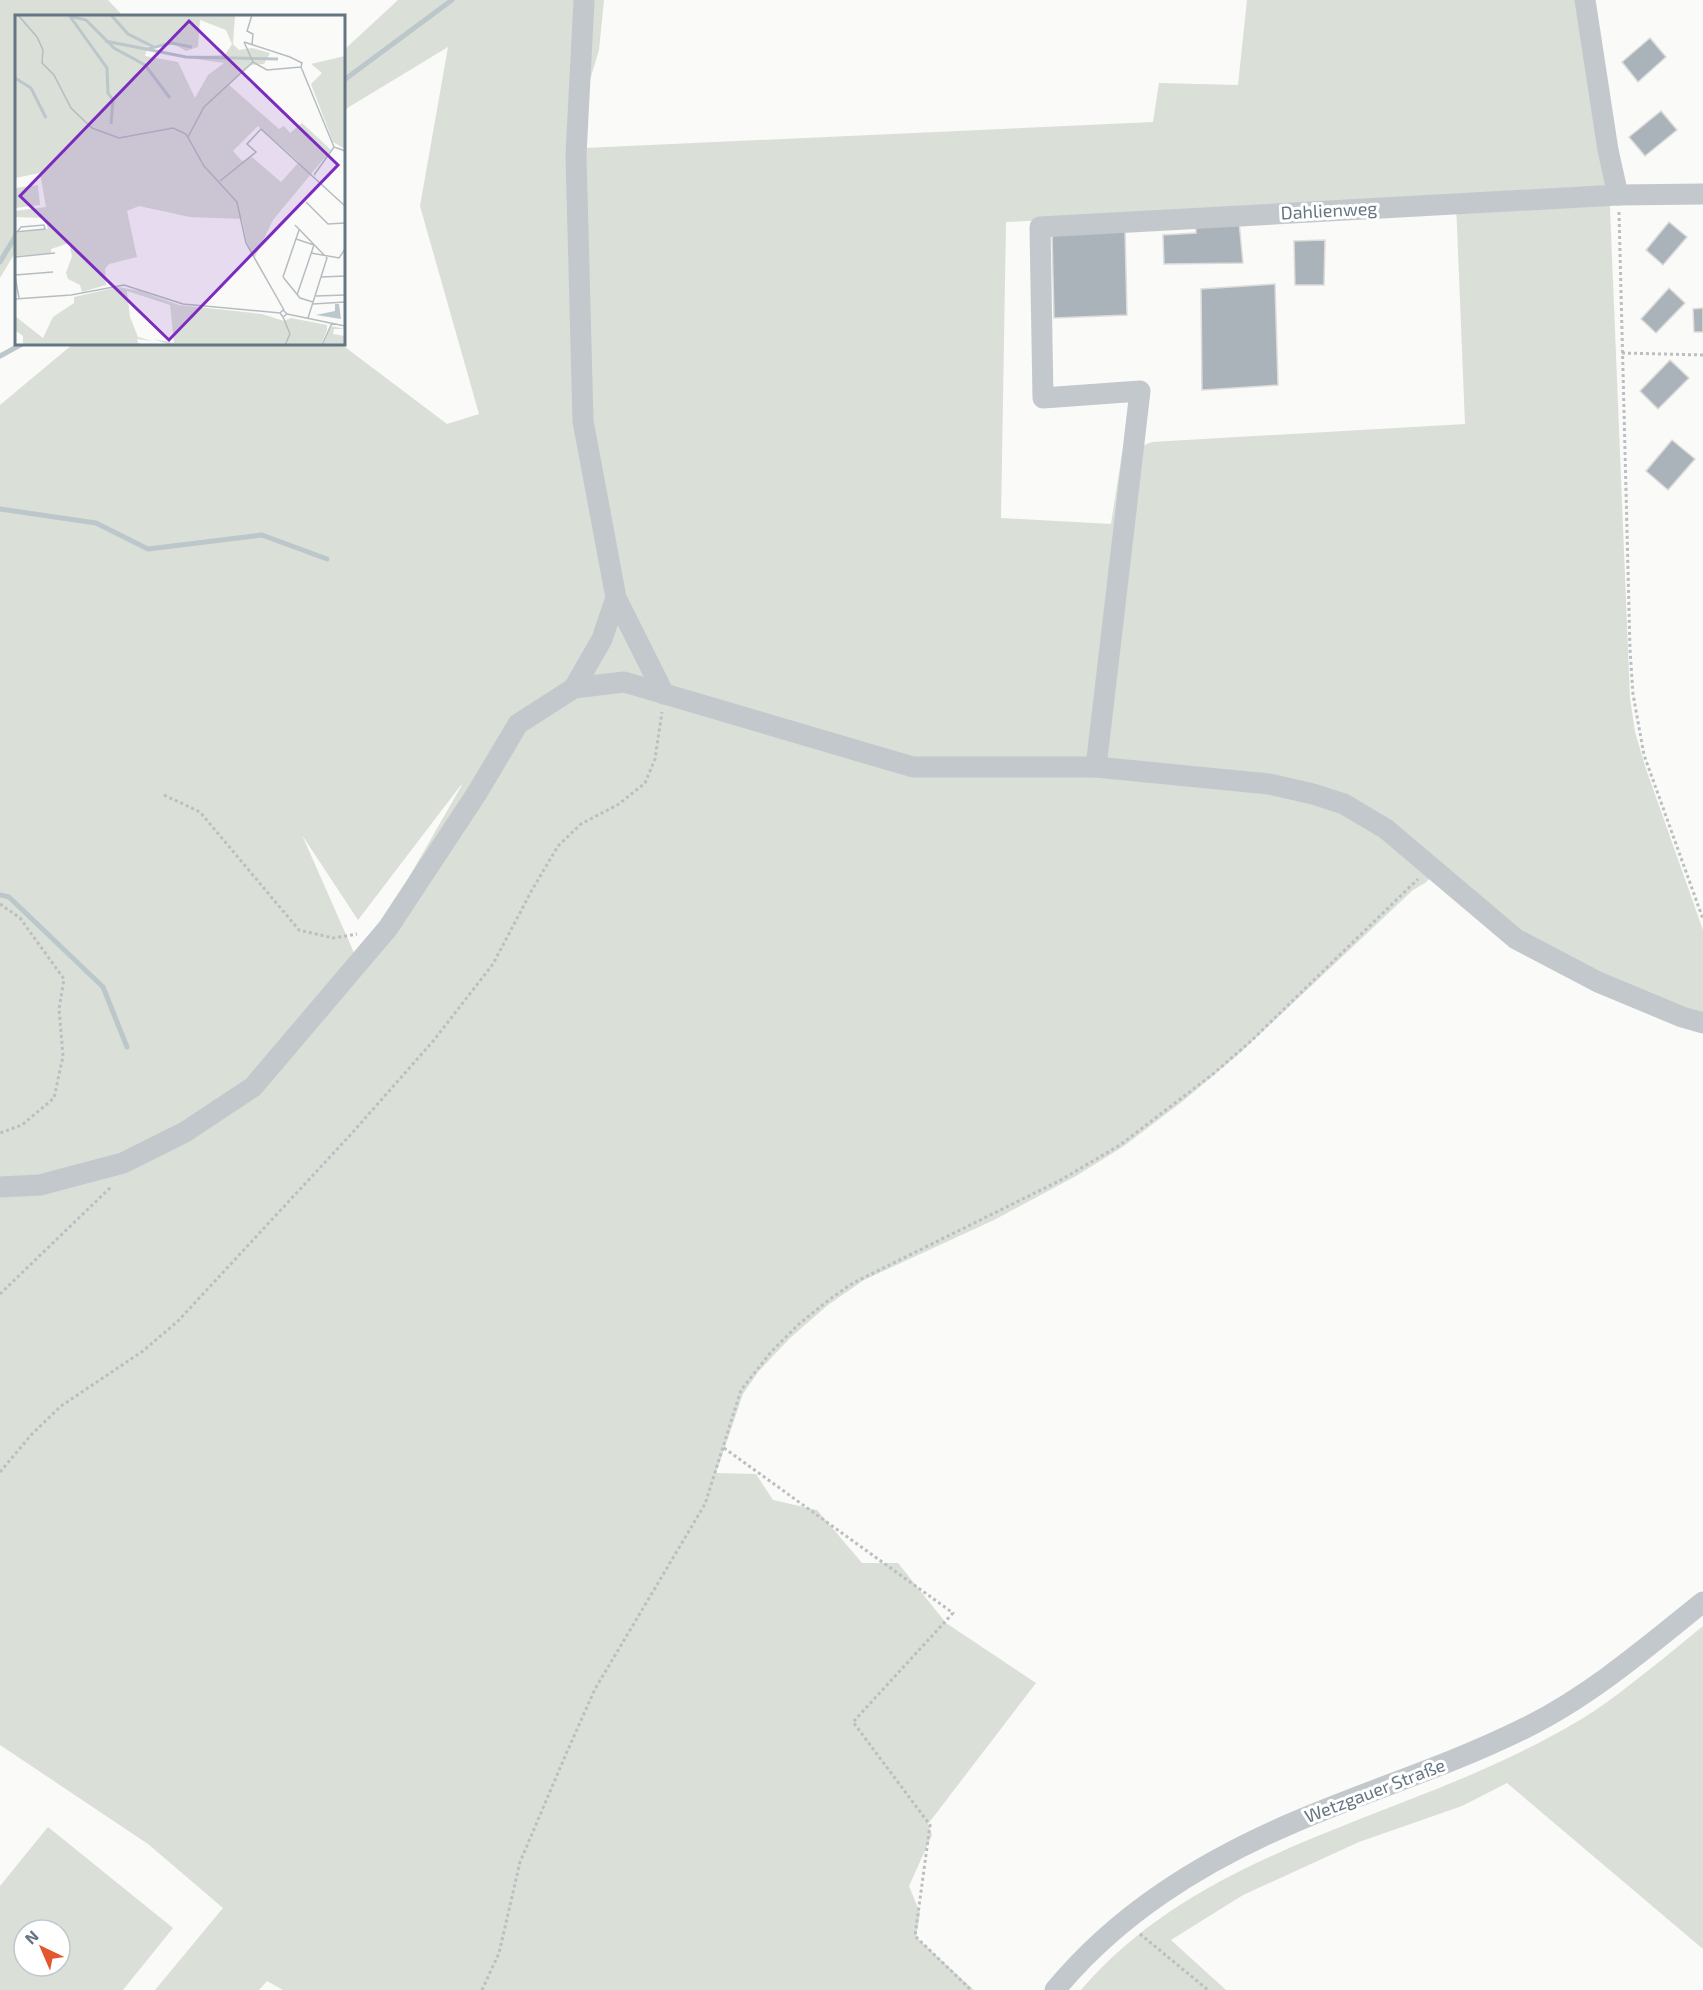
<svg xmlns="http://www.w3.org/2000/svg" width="1703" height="1990" viewBox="0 0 1703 1990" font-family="'Exo 2',sans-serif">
<rect width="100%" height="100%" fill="#fafaf8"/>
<g fill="#dadfd7" fill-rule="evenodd">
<polygon points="0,0 108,0 123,16 16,16 16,251 0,278"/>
<path d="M398 0H604L599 50 581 110 585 148 1153 122 1159 83 1238 85 1247 0H1579L1610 208 1630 698 1635 732 1646 769 1703 930V1017L1642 995 1531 938 1443 866 1425 883 1413 890 1240 1053 1183 1101 1124 1146 1076 1176 994 1220 864 1280 828 1305 790 1338 758 1372 743 1394 716 1473 756 1474 773 1500 817 1510 862 1563H898L946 1623 1036 1683 928 1824 932 1835 909 1886 920 1913 916 1937 974 1990H283L267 1981 259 1990H155L223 1908 148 1844 0 1745V405L73 344H341L447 424 479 414 420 206 448 47 344 110V50ZM1456 202 1465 424 1152 442 1122 454 1111 524 1001 518 1006 222ZM461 785H462L359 964 302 835 358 920Z"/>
<path d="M1703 1626V1949L1507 1783 1462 1806 1359 1842 1243 1895 1171 1940 1226 1990H1081C1190 1862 1362 1827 1508 1758 1546 1740 1584 1720 1618 1694 1647 1672 1675 1649 1703 1626Z"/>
<path d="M48 1827 173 1928 123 1990H0V1886ZM24 1930H60V1966H24Z"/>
</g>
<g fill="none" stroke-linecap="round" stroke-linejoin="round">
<g stroke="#bbc7cb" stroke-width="5">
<polyline points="344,80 452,0"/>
<polyline points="0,262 16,235"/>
<polyline points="0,356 22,344"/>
<polyline points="0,509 96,523 148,549 262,535 327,559"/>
<polyline points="0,895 9,897 103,987 127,1047"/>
</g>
</g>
<g fill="#aab3b9" stroke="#dcdcda" stroke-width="1.5">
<polygon points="1650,38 1666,57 1638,82 1622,62"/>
<polygon points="1661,111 1677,130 1645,156 1629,137"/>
<polygon points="1239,222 1243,263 1164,264 1163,235 1196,233 1196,225"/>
<polygon points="1669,222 1687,237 1663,265 1646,250"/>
<polygon points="1125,230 1127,315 1054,318 1052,235"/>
<polygon points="1325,240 1324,285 1295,285 1294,241"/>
<polygon points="1275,284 1278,385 1202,390 1201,289"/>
<polygon points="1669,288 1685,303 1656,333 1641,319"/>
<polygon points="1703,308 1703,332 1694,332 1693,309"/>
<polygon points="1670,360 1689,378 1658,409 1640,391"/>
<polygon points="1672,440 1695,459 1668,490 1646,471"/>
</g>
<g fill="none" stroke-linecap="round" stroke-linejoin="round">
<g stroke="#bbbfc2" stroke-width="3" stroke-dasharray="3 3" stroke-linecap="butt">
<polyline points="1619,212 1630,649 1633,694 1644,755 1703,919"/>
<polyline points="1622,353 1703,355"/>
<polyline points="164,795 200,812 299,930 333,938 357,934"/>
<polyline points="0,904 20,918 64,979 59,1009 63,1056 54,1098 22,1125 0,1133"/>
<polyline points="0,1294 112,1186"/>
<polyline points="724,1448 953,1613 853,1722 930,1825 915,1936 971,1990"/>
<polyline points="0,1472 32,1434 61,1406 143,1351 178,1321 353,1132 434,1040 493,964 532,890 558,846 581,824 619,804 645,783 655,759 662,712"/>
<polyline points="1140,1934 1208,1990"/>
<polyline points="482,1990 499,1953 520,1862 566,1754 595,1689 705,1504 741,1390 771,1352 799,1324 830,1299 853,1283 1059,1181 1120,1145 1213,1074 1251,1041 1418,879"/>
</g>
<g stroke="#c3c8cc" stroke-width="21">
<polyline points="584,0 576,155 583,421 616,598 664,694"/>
<polyline points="1585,0 1608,150 1618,195"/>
<polyline points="574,688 602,639 616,598"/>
<polyline points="1096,767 1140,391 1043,398 1040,227 1618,195 1703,194"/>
<polyline points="0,1187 40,1185 123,1163 185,1132 253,1087 388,928 477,793 518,724 574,688 624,682 913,767 1096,767 1269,784 1313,794 1344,804 1386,829 1516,939 1598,982 1682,1017 1703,1023"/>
<path d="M1055 1990C1118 1914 1200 1863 1290 1824 1368 1790 1449 1766 1525 1728 1590 1696 1647 1647 1703 1602"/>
</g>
</g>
<g text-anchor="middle" stroke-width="6" stroke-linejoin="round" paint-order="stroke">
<g font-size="18" fill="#657683" stroke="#fff">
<text transform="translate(1329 211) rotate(-3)" y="6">Dahlienweg</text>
<text transform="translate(1375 1791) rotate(-21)" y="6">Wetzgauer Straße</text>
</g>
</g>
<g transform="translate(15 15)">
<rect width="330" height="330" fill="#fafaf8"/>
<path d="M0 0H220L218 29 224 35 237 33 255 38 249 49 236 50 213 69 264 114 269 111 275 118 287 108 316 135 258 205 240 242 233 233 227 204 175 202 124 191 112 196 122 242 94 249 90 254 91 270 67 277 65 270 53 264 51 258 57 241 54 228 36 234V238L0 241V218L33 214 29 203 0 202V196L31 192 25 158 0 163ZM185 5 211 15 217 29 210 40 167 42 209 48 193 60 180 83 163 47 130 41 133 31 157 28 171 36 183 32ZM243 111 284 147 266 167 237 142 227 146 218 136ZM330 41V134L318 127 296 69 307 58 296 49ZM23 170 25 190 0 193V173ZM103 272 125 276 164 290 247 299 269 306 276 303 312 310V315L306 330H155L139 324 159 328 155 290 112 276 115 302 123 322 137 326 122 324 123 328 132 330H8V321L1 316V302L28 323 38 302 59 288V282ZM316 311 330 314H319L318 319 330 321V330H308Z" fill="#dadfd7" fill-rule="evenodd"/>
<path d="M320 289H324L326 304 301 300 320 296Z" fill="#bbc7cb"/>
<path fill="none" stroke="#bbc7cb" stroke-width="3" d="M54 0 92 53 93 78 98 85 96 109M96 0 113 19 139 32M55 1 71 5 99 33 130 50 155 83M90 26 171 42 263 44M132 34 156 28 177 32M0 63 16 73 31 103"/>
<path fill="none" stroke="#b5bdc2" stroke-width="1.5" d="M3 0 22 22 28 35 27 48 39 60 56 93 77 113 104 123 158 113 171 119 189 151 222 187 231 228 269 295M229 27 275 42 287 48 286 52M229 27 238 47M237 30 238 19 232 16 237 0M238 47 252 55 286 52M286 52 319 132 330 136M173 122 189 92 238 47M299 160 319 132M205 166 241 137 232 129 246 114 330 191M291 187 313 209 330 208M280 210 312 243 293 303M0 217 30 214 29 210 6 212 2 217M281 224 299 230 282 280M296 238 324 243 330 234M0 242 40 238M0 260 38 257M0 261 4 283M268 262 284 215M268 262 285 283 298 287M306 262 330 261M301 281 330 280M0 284 56 280 109 270 168 289 265 298 268 295 272 299 268 302 265 298M298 289 330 287M272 299 330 311M268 302 275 319 270 330M307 330 317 308"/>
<path fill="#7b2cbf" fill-opacity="0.15" stroke="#7b2cbf" stroke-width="3" d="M174 6 323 150 154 325 5 181Z"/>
<rect width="330" height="330" fill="none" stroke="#657683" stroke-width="3"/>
</g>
<g transform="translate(42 1948) rotate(316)"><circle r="28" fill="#ffffff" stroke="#c1c8cd" stroke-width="1.5"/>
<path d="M0-4.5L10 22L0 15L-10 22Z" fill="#e4572e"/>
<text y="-9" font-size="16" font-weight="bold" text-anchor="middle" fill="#657683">N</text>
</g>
</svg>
